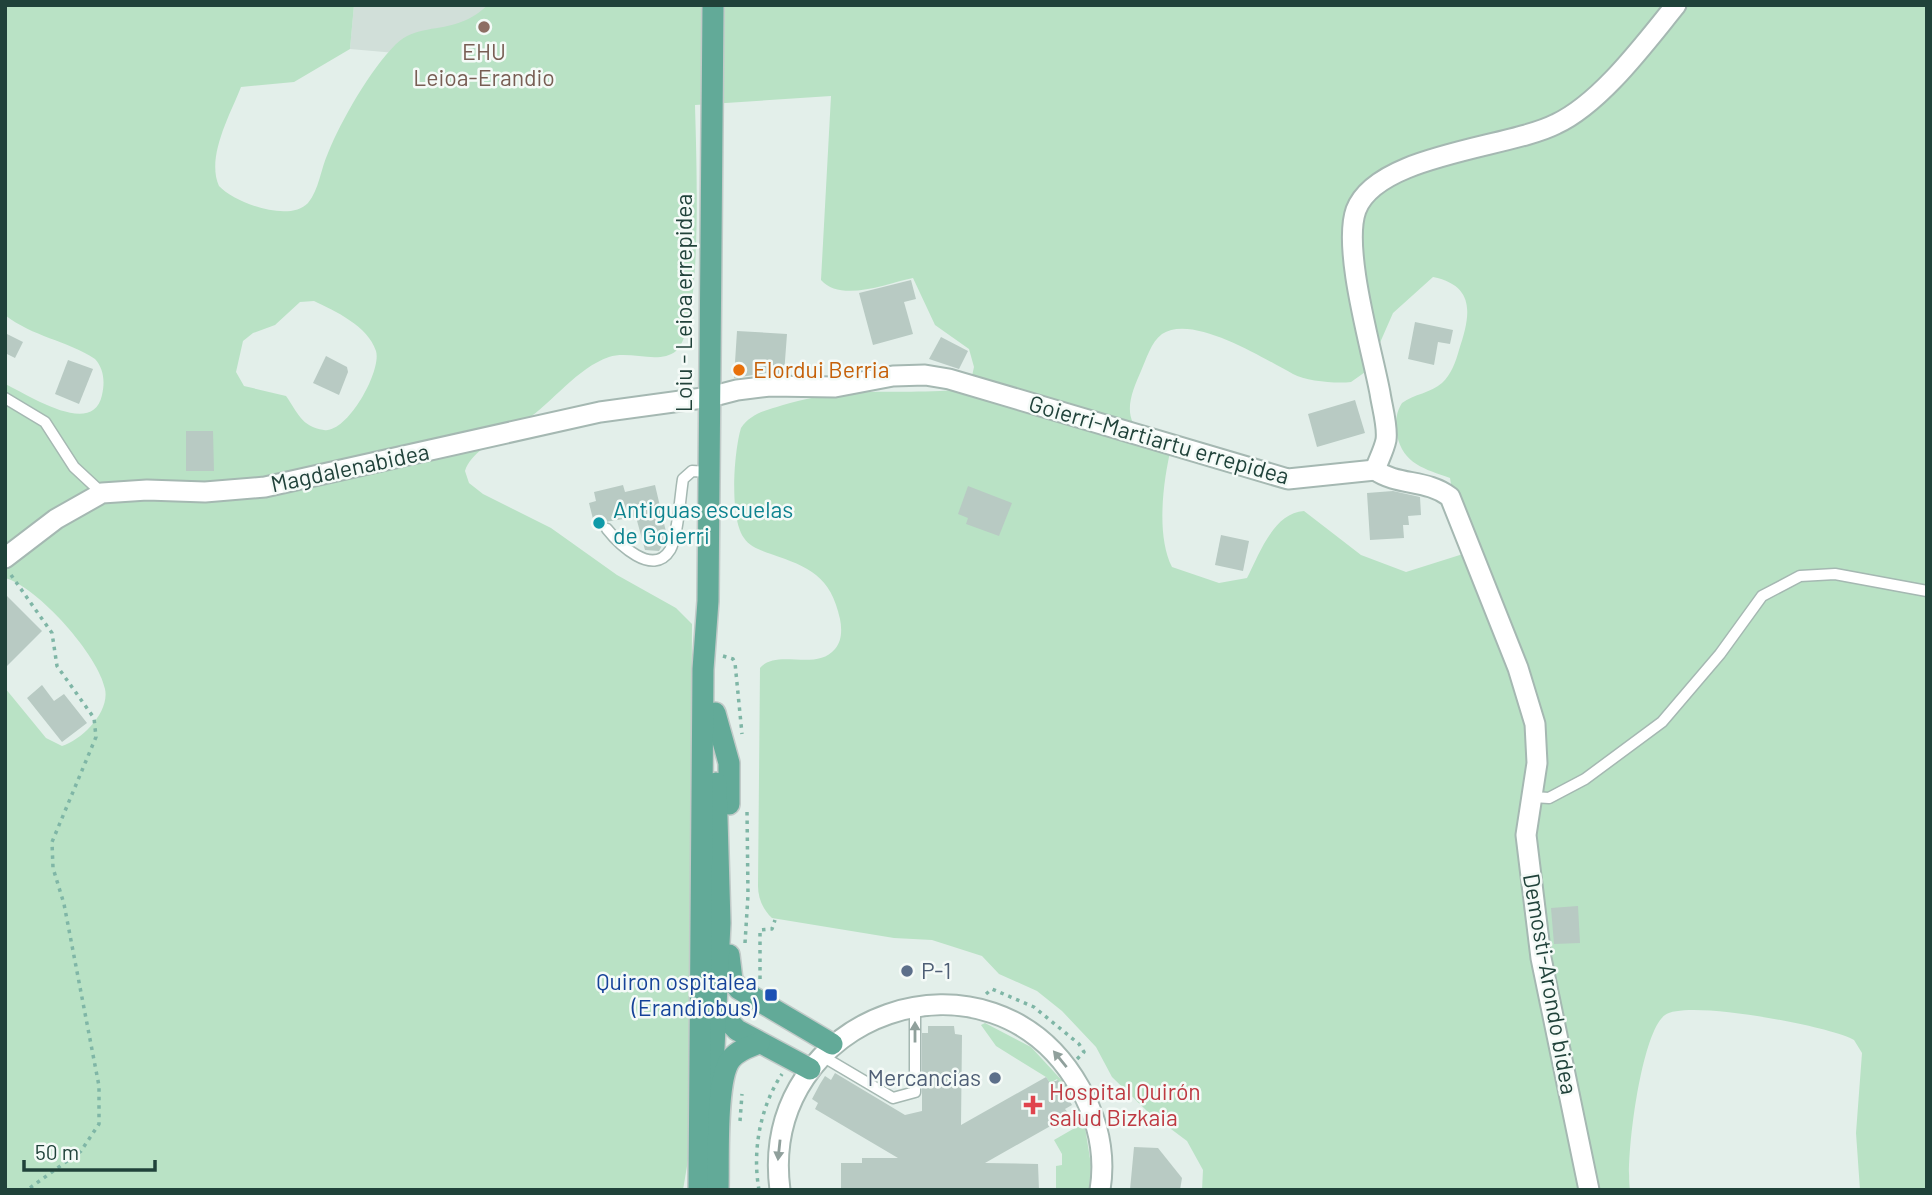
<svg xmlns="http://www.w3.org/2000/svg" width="1932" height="1195" viewBox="0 0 1932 1195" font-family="Barlow,sans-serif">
<rect width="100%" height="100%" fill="#e3efea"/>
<polygon fill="#d1dfd9" points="354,5 617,5 612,72 350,49"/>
<g fill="#b9e2c5" fill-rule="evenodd">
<path d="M5 5H354L350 49 294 82 241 87C230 115 206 157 219 186 235 203 289 223 308 203 319 190 321 168 328 153 342 119 370 70 396 44 415 26 439 31 461 22 472 18 480 12 488 5H1927V1190H1860L1856 1133 1862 1053 1854 1040C1829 1026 1687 999 1665 1015 1641 1032 1625 1159 1630 1190H1202L1203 1170 1187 1141 1147 1111 1112 1077 1096 1047 1062 1011 1037 991 999 974 982 956 932 940 894 938 772 918C763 910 758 898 758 886L760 668C777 648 816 672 835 649 842 641 842 629 840 619 831 576 809 567 771 554 760 550 750 547 744 538 729 518 734 451 741 428 751 413 767 410 783 405 849 385 892 395 956 390L972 376 974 367 969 349 935 325 913 278C888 283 841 303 821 280L831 96 695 105C696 146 704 328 676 351 659 365 630 350 609 357 577 368 553 402 525 421 507 434 472 449 465 471L469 483 483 494 551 528 617 575 676 608 692 624 689 1154 683 1190H5V688L46 738 62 746C82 740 110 712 105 689 99 656 38 587 5 578V384C29 395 93 438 102 395 105 382 104 369 95 359 66 340 33 337 5 315ZM1433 277C1477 286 1470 317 1459 350 1456 361 1451 375 1442 383 1431 393 1414 394 1402 403 1396 412 1395 423 1397 435 1403 464 1425 469 1450 478L1463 554 1406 572 1361 555 1304 511C1273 513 1259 555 1247 578L1219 583 1172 567C1156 535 1163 482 1171 448L1133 423C1125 407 1134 387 1141 371 1146 360 1151 342 1162 334 1193 313 1266 360 1293 374 1306 381 1336 384 1351 382L1368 370 1393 313ZM314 301C335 311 368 326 376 351 382 371 347 434 324 430 301 427 297 411 286 396L244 386 236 372 243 341 253 333 275 325 300 302Z"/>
<polygon points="985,1023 1031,1047 1067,1086 1062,1088 1057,1079 1050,1083 1046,1077 996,1046 981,1025"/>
<polygon points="1080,1125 1085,1127 1091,1165 1089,1190 1056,1190 1056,1166 1062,1165 1062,1154 1054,1140"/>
</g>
<g fill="#b8cac3">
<polygon points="911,280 916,299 904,302 913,334 873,345 859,293"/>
<polygon points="1415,322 1453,330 1450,344 1438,342 1434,365 1408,359"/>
<polygon points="737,331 787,334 784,374 765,373 734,378"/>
<polygon points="5,333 23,342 15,358 5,353"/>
<polygon points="941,337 968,351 959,369 929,359"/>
<polygon points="326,356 347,367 348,372 339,395 313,383"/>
<polygon points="68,360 93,369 79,404 55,394"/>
<polygon points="1355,400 1365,433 1317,447 1308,414"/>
<polygon points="186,431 213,431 214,471 186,471"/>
<polygon points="623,485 625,492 655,485 667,536 659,551 645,550 636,517 605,522 595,527 589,503 596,501 594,492"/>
<polygon points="968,486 1012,503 999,536 966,524 968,518 958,514"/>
<polygon points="1393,491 1420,497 1421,515 1408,516 1409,525 1403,525 1404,538 1370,540 1367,493"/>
<polygon points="1221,535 1249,541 1243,571 1215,565"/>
<polygon points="5,594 42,631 5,668"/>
<polygon points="42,685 54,701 64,694 87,723 62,742 27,698"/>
<polygon points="1578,906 1580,943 1554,944 1551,908"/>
<polygon points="928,1026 954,1026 955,1034 962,1035 961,1125 1046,1077 1050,1083 1058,1080 1072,1105 1065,1109 1070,1115 985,1163 1038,1164 1039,1190 841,1190 841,1163 862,1163 862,1158 898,1158 815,1109 818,1103 812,1099 820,1084 825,1076 831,1080 835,1073 905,1115 922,1111 922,1033 928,1033"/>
<polygon points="1134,1147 1158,1148 1182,1178 1180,1190 1130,1190"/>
</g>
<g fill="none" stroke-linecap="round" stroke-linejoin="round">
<g stroke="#a5b8b2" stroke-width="13">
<g id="lane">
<polyline points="5,398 45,422 74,467 102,493"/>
<path d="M607 529C618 543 653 578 670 550 678 536 680 497 683 479L692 471 709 472"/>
<polyline points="1533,797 1549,798 1585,779 1662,722 1720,654 1762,596 1800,576 1835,574 1927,591"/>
<polyline points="822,1056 893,1098 915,1092 915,1006"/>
</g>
</g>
<g stroke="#a5b8b2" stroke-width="23">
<g id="street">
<path d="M1375 470C1398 486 1427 479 1450 497L1518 668 1535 724 1537 763 1526 835 1541 958 1589 1190"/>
<path d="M1375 470C1378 461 1384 450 1386 440 1388 426 1382 407 1380 393 1372 350 1342 249 1356 210 1377 154 1509 148 1556 124 1601 103 1645 43 1676 5"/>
<polyline points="5,558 56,519 102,493 147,490 205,492 265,487 600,412 710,397 737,390 770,386 835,387 893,376 925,375 949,379 1288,479 1375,470"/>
<path d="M780 1190C757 1014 992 931 1080 1088 1098 1120 1106 1153 1100 1190"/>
</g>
</g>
<g stroke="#c1cac8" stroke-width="24">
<g id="primary">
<polyline points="715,713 729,763 729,804"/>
<polyline points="729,955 732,980 739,989 832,1044"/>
<polyline points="712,1004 737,1030 810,1069"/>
<polyline points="712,1090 720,923 716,783"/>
<polyline points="699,1190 703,669 708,601 713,5"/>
<path d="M718 1190C719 1162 715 1078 731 1059 738 1050 749 1047 759 1043"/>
</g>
</g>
<g stroke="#7fb6a6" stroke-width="3.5" stroke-dasharray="3.5 5" stroke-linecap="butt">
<polyline points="11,575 52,633 57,666 94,718 96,737 52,842 53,868 64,904 99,1086 99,1124 81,1151 27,1190"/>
<polyline points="723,656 733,659 735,663 742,734"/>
<polyline points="745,943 748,895 747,811"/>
<polyline points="760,979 760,930 772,929 775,920"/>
<polyline points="986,994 992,989 1034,1007 1079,1044 1084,1052 1077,1059"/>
<polyline points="740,1121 742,1094"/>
<path d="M759 1190C752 1151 760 1107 782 1074"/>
</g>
<use href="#lane" stroke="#fff" stroke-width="10"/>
<use href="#street" stroke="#fff" stroke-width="19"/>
<use href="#primary" stroke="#62aa98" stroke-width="21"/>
</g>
<defs><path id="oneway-solid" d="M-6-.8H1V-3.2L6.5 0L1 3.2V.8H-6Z" transform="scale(1.75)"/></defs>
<g fill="#90a09c">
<use href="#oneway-solid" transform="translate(915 1032) rotate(-90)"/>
<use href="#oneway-solid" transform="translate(1060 1059) rotate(-129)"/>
<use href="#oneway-solid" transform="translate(779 1150) rotate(96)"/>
</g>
<circle fill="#8d6e63" stroke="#f4faf7" stroke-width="2.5" cx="484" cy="27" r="7"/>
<circle fill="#e8710a" stroke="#f4faf7" stroke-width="2.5" cx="739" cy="370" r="7"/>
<circle fill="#0f9aa8" stroke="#f4faf7" stroke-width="2.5" cx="599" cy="523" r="7"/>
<g fill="#5c6f8a" stroke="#f4faf7" stroke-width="2.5">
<circle cx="907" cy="971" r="7"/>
<circle cx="995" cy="1078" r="7"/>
</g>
<rect fill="#1a4fb4" stroke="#f4faf7" stroke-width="2.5" x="764" y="988" width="14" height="14" rx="3.5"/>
<path fill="#e0444e" stroke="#f4faf7" stroke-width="2.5" d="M1029.5 1094.5h7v7h7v7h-7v7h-7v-7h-7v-7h7z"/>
<g text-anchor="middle" stroke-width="5" stroke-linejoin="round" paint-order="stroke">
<g font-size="23" fill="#785e54" stroke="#f4faf7">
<text x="484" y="60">EHU<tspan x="484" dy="26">Leioa-Erandio</tspan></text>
</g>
<g font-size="23" fill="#20423a" stroke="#f4faf7">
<text transform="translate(684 303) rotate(-90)" y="8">Loiu - Leioa errepidea</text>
<text transform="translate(1159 440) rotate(16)" y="8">Goierri-Martiartu errepidea</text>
<text transform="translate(350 468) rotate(-12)" y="8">Magdalenabidea</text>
<text transform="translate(1550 984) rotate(80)" y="8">Demosti-Arondo bidea</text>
</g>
<g font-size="23" fill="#c56008" stroke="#f4faf7" text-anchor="start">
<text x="753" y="378">Elordui Berria</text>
</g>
<g font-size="23" fill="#0d838f" stroke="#f4faf7" text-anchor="start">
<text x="613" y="518">Antiguas escuelas<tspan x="613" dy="26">de Goierri</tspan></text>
</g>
<g font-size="23" fill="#4e5e75" stroke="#f4faf7" text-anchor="start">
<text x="921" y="979">P-1</text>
<text x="981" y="1086" text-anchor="end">Mercancias</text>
</g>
<g font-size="23" fill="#164399" stroke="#f4faf7" text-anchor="end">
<text x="757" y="990">Quiron ospitalea<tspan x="757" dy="26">(Erandiobus)</tspan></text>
</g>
<g font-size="23" fill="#be3a42" stroke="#f4faf7" text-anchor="start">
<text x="1049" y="1100">Hospital Quirón<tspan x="1049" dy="26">salud Bizkaia</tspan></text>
</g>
</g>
<rect width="1932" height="1195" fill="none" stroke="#20423a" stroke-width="14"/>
<path d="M24 1160v10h131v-10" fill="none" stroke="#20423a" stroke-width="3.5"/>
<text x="35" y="1160" font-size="21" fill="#20423a" stroke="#f4faf7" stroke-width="5" paint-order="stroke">50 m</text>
</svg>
